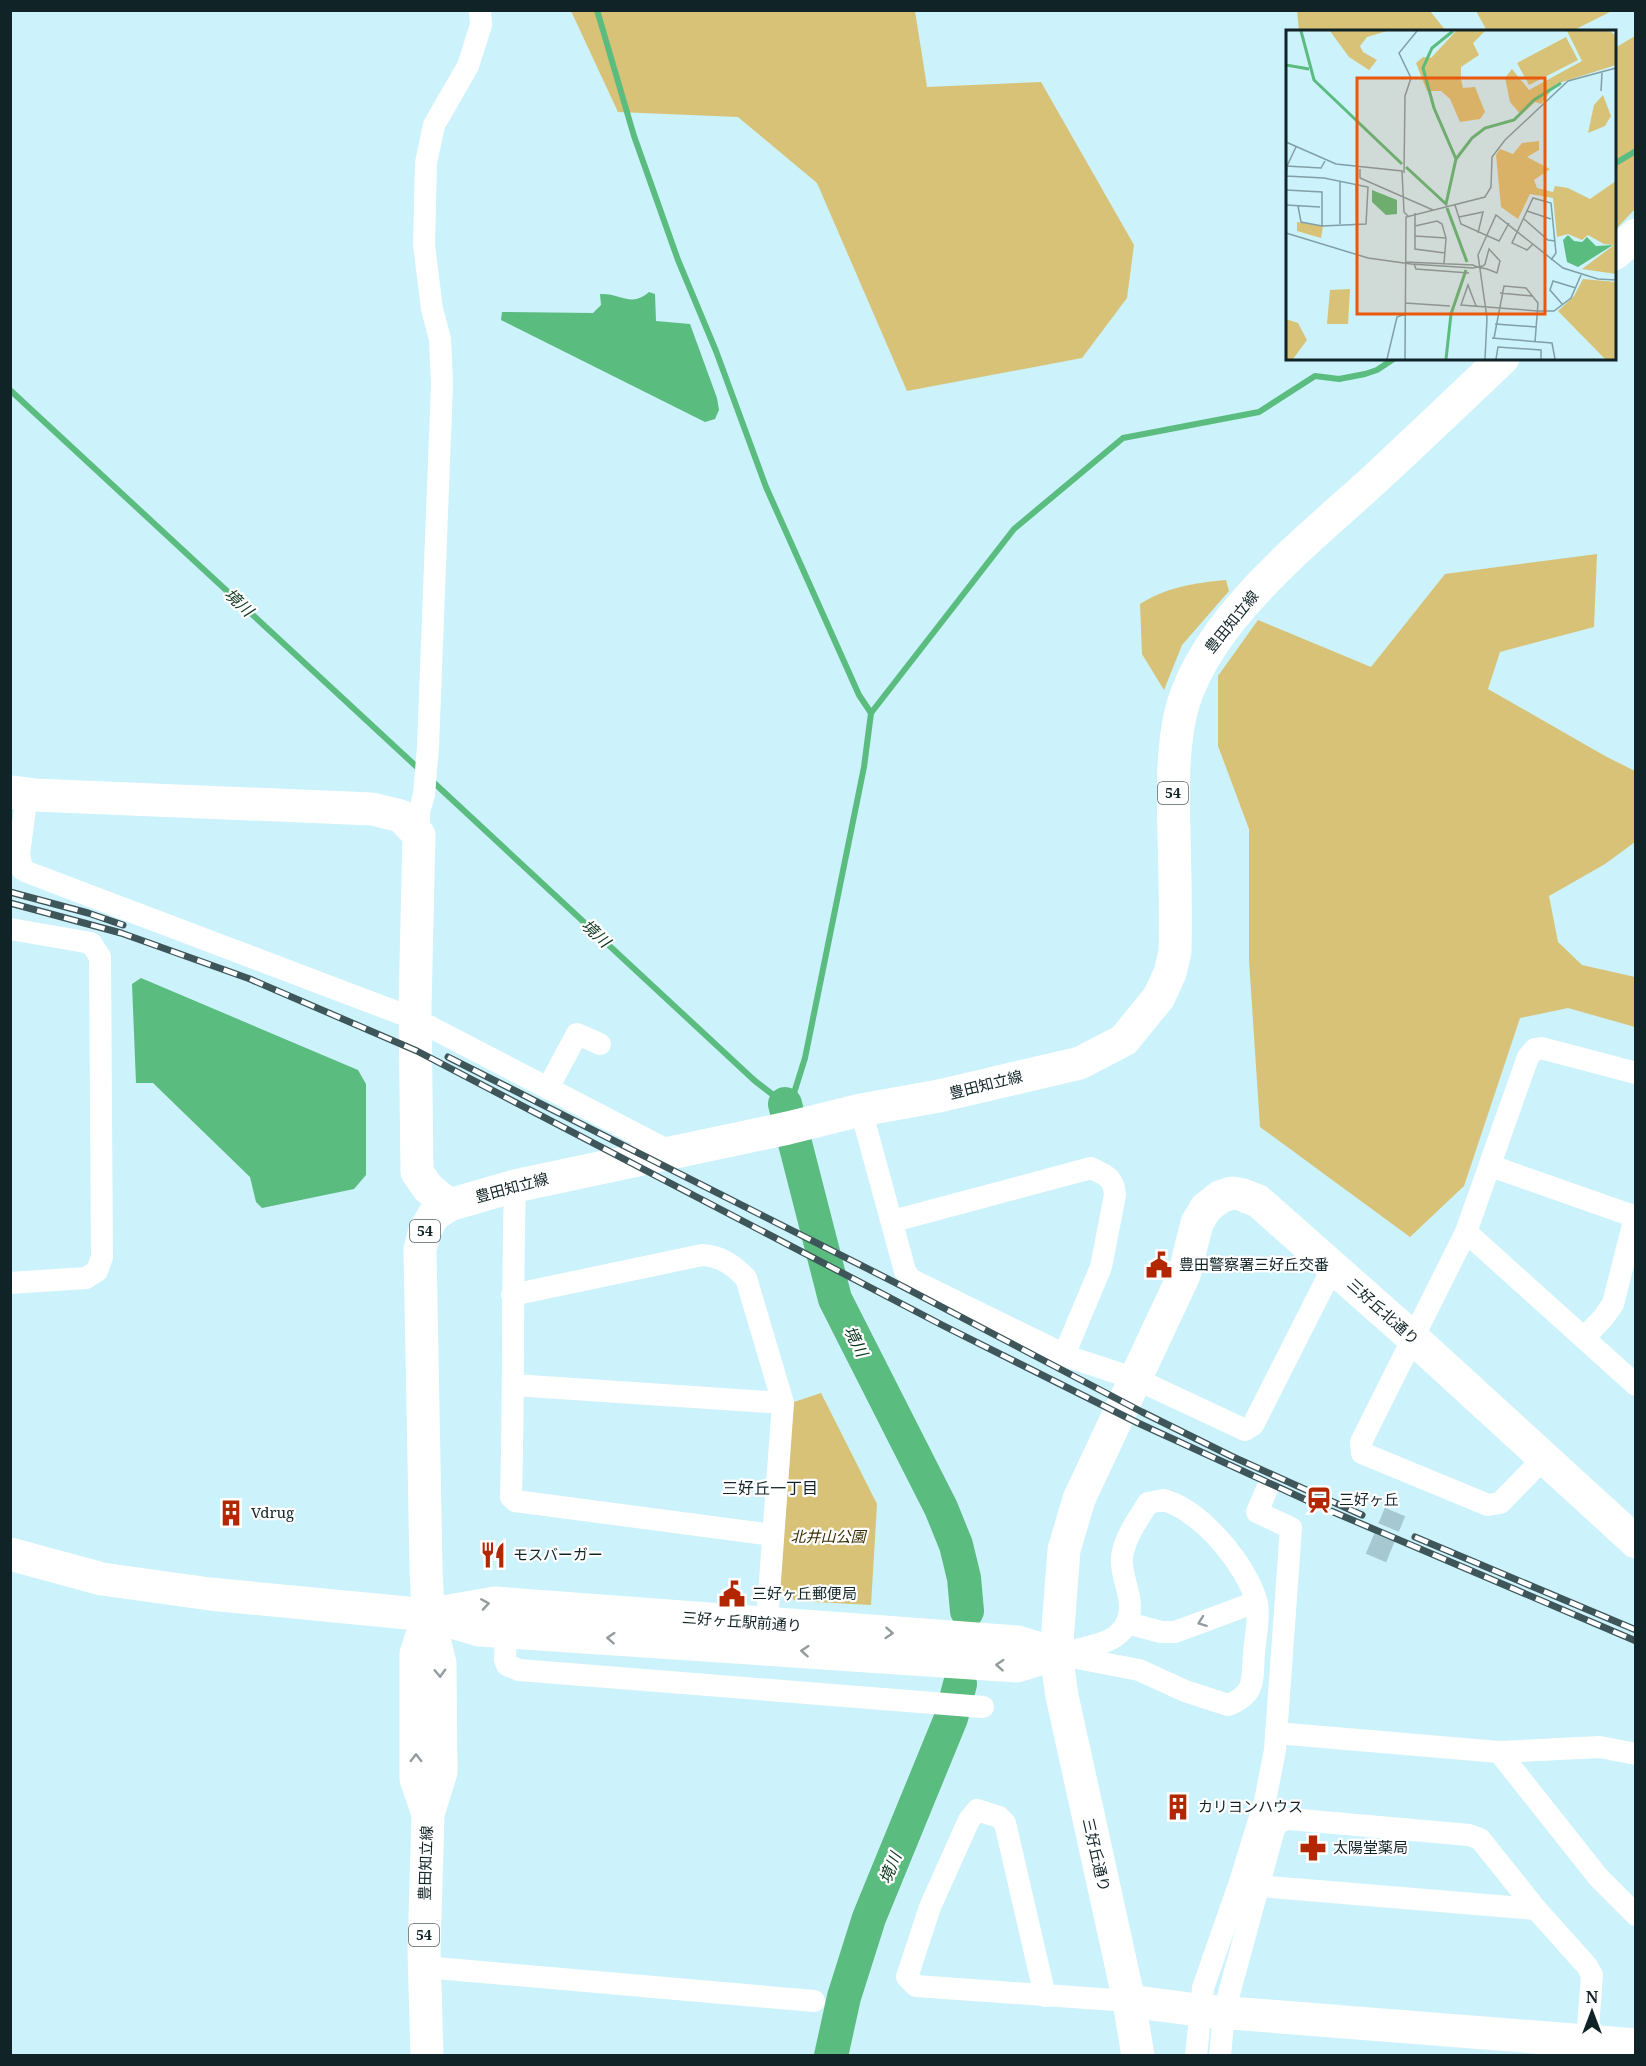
<svg xmlns="http://www.w3.org/2000/svg" width="1646" height="2066" viewBox="0 0 1646 2066" font-family="'Noto Serif','Noto Sans JP',serif">
<rect width="100%" height="100%" fill="#ccf2fb"/>
<g fill="#d7c277">
<polygon points="571,11 915,11 927,87 1041,82 1134,245 1127,298 1082,358 907,391 817,183 738,117 618,112"/>
<polygon points="1297,11 1430,11 1446,31 1299,31"/>
<polygon points="1476,11 1612,11 1572,31 1487,31"/>
<polygon points="1635,36 1635,209 1615,230 1615,48"/>
<polygon points="1597,554 1594,627 1500,652 1488,689 1605,756 1635,771 1635,842 1605,864 1549,896 1558,942 1582,965 1635,977 1635,1027 1568,1008 1520,1018 1464,1186 1410,1237 1260,1127 1249,960 1249,829 1218,746 1218,676 1258,620 1371,667 1445,574"/>
<path d="M1226 580 1229 591 1182 645 1164 690 1142 654 1140 604C1167 587 1194 583 1226 580Z"/>
<polygon points="821,1393 877,1504 871,1605 796,1601 778,1589 791,1403"/>
</g>
<g fill="#5abc7f">
<path d="M649 292 655 294 656 321 690 324 717 398 719 410 715 419 705 422 501 320 502 312 593 313 601 305 600 294C621 293 631 308 649 292Z"/>
<polygon points="141,978 358,1070 366,1084 366,1175 354,1189 262,1208 256,1202 250,1177 153,1083 136,1083 132,984"/>
</g>
<g fill="none" stroke-linecap="round" stroke-linejoin="round">
<g stroke="#5abc7f" stroke-width="6">
<polyline points="597,10 634,136 678,260 716,351 766,487 859,695 871,713"/>
<polyline points="1614,164 1636,151"/>
<polyline points="10,390 419,769"/>
<polyline points="431,780 755,1081 785,1104 794,1093 805,1058 864,767 871,713 1014,529 1123,438 1259,412 1315,376 1339,379 1365,374 1377,370 1395,358"/>
</g>
<g stroke="#5abc7f" stroke-width="34">
<polyline points="785,1104 835,1299 941,1508 956,1545 964,1578 967,1611"/>
<polyline points="831,2056 844,1997 869,1918 951,1718 960,1684"/>
</g>
<polyline stroke="#a6c9d1" stroke-width="22" stroke-dasharray="22 11" stroke-linecap="butt" points="1376,1558 1395,1512"/>
<g stroke="#fff" stroke-width="22">
<polyline points="27,794 19,854 22,869 27,872 415,1019 671,1152"/>
<polyline points="419,835 419,812 424,795 428,747 442,384 440,339 432,309 424,245 426,163 434,125 468,66 481,25 480,10"/>
<polyline points="10,929 91,943 100,957 102,1257 97,1271 86,1278 10,1283"/>
<polyline points="548,1088 577,1034 600,1044"/>
<polyline points="861,1110 905,1271 910,1279 1069,1357 1136,1379 1245,1430 1253,1425 1333,1267"/>
<polyline points="1491,1166 1636,1217"/>
<path d="M515 1186C512 1290 514 1393 511 1497L515 1501 773 1535"/>
<path d="M893 1221 1091 1168C1106 1175 1114 1178 1115 1195L1101 1267 1064 1355"/>
<polyline points="1466,1232 1636,1385"/>
<path d="M512 1295 702 1255C721 1256 733 1265 746 1278L783 1403 766 1635"/>
<polyline points="1584,1338 1603,1318 1613,1304 1635,1217"/>
<polyline points="514,1385 783,1403"/>
<polyline points="1544,1458 1500,1503 1488,1505 1362,1453 1361,1442 1466,1232 1528,1057 1535,1049 1541,1048 1636,1073"/>
<path d="M1163 1500C1200 1509 1247 1565 1257 1603 1260 1615 1255 1640 1254 1653 1252 1681 1256 1694 1228 1705L1185 1691 1139 1670 1056 1654C1085 1647 1130 1646 1130 1607 1130 1590 1120 1573 1122 1557 1124 1538 1139 1518 1148 1503Z"/>
<polyline points="1127,1623 1161,1632 1175,1632 1256,1602"/>
<polyline points="506,1631 505,1660 507,1665 519,1670 983,1707"/>
<polyline points="1276,1733 1499,1752 1599,1878 1636,1915"/>
<polyline points="1499,1752 1600,1747 1636,1754"/>
<polyline points="1259,1886 1536,1909"/>
<polyline points="424,1967 814,2001"/>
<polyline points="1045,1996 1005,1823 999,1817 977,1810 969,1820 930,1907 907,1977 916,1986 1129,2001"/>
<polyline points="1196,2056 1203,1988 1240,1882 1265,1801 1275,1750 1291,1528 1257,1512 1267,1489"/>
<polyline points="1220,2056 1224,2012 1274,1829 1280,1821 1289,1819 1469,1835 1480,1839 1536,1909 1587,1966 1592,1975 1586,2054"/>
</g>
<g stroke="#fff" stroke-width="33">
<polyline points="10,792 35,795 372,809 401,816 419,835 415,1007 417,1172 428,1188 449,1205"/>
<polyline points="10,1554 102,1579 210,1594 428,1615 479,1630 1017,1666 1056,1654"/>
<polyline points="432,1614 495,1603 1018,1642 1056,1654"/>
<polyline points="1129,2001 1205,2011 1636,2045"/>
<polyline points="1138,2056 1129,2001 1062,1696 1056,1654 1064,1550 1079,1499 1184,1275 1197,1223 1206,1208 1220,1197 1232,1193 1240,1194 1258,1201 1413,1338 1636,1542"/>
</g>
<g stroke="#fff" stroke-width="33">
<polyline points="1614,254 1636,235"/>
<polyline points="427,1619 416,1654 416,1779 428,1814"/>
<path d="M427 2056 424 1951 428 1814 441 1772 440 1663 428 1615 426 1568 420 1249 425 1230 434 1215 449 1205 515 1186 788 1128 861 1110 939 1096 1080 1063 1124 1040 1159 997 1170 973 1175 952C1176 913 1175 874 1174 834 1173 795 1172 755 1180 716 1201 622 1309 540 1377 477 1419 438 1461 398 1503 358"/>
</g>
<g stroke="#3e555a" stroke-width="7">
<g id="rail">
<polyline points="10,892 88,913 123,925"/>
<polyline points="10,903 121,933 250,979 417,1051 942,1325 1138,1423 1317,1505 1636,1641"/>
<polyline points="448,1057 902,1286 1142,1412 1231,1456 1362,1515"/>
<polyline points="1415,1537 1636,1630"/>
</g>
</g>
<use href="#rail" stroke="#fff" stroke-width="4.5" stroke-dasharray="14" stroke-linecap="butt"/>
</g>
<defs><path id="oneway-chevron" d="M-2-3.5L2.5 0L-2 3.5" fill="none" stroke-width="1.6" stroke-linecap="round" stroke-linejoin="round" transform="scale(1.5)"/></defs>
<g stroke="#939c9e">
<use href="#oneway-chevron" transform="translate(485 1604) rotate(-9)"/>
<use href="#oneway-chevron" transform="translate(1202 1622) rotate(160)"/>
<use href="#oneway-chevron" transform="translate(889 1633) rotate(4)"/>
<use href="#oneway-chevron" transform="translate(611 1638) rotate(-176)"/>
<use href="#oneway-chevron" transform="translate(805 1651) rotate(-176)"/>
<use href="#oneway-chevron" transform="translate(1000 1665) rotate(-176)"/>
<use href="#oneway-chevron" transform="translate(440 1673) rotate(88)"/>
<use href="#oneway-chevron" transform="translate(416 1758) rotate(-90)"/>
</g>
<defs>
<g id="civic-bare" transform="scale(2.07)"><path d="M-.6-6.5H3V-4.5H.6V-3L4-1V1h2V6H-6V1h2V-1L-.6-3ZM-1.2 2.5V6h2.4V2.5Z" fill="#b22700" stroke="#fff" stroke-width="2.5" paint-order="stroke"/></g>
<g id="station-bare" transform="scale(2.07)"><path d="M-3-6H3Q5-6 5-4V2Q5 4 3 4L4.5 6H3L1.5 4h-3L-3 6H-4.5L-3 4Q-5 4-5 2V-4Q-5-6-3-6ZM-3.5-4v3h7v-3ZM-3.5 1v1.5H-2V1ZM2 1v1.5H3.5V1Z" fill="#b22700" stroke="#fff" stroke-width="2.5" paint-order="stroke"/></g>
<g id="building-bare" transform="scale(2.07)"><path d="M-4-6H4V6H1V3H-1V6H-4ZM-2.5-4.3h1.7v1.8h-1.7ZM.8-4.3h1.7v1.8H.8ZM-2.5-1h1.7V.8h-1.7ZM.8-1h1.7V.8H.8Z" fill="#b22700" stroke="#fff" stroke-width="2.5" paint-order="stroke"/></g>
<g id="restaurant-bare" transform="scale(2.07)"><path d="M-5-6h1v4h1v-4h1v4h1v-4h1v5L-1.5 .5V6h-2V.5L-5-1ZM5-6V6H3V1.5H1.5Q1.5-4 5-6Z" fill="#b22700" stroke="#fff" stroke-width="2.5" paint-order="stroke"/></g>
<g id="pharmacy-bare" transform="scale(2.07)"><path d="M-2-6h4v4h4v4h-4v4h-4v-4h-4v-4h4Z" fill="#b22700" stroke="#fff" stroke-width="2.5" paint-order="stroke"/></g>
</defs>
<g fill-rule="evenodd">
<use href="#civic-bare" x="1159" y="1265"/>
<use href="#station-bare" x="1319" y="1500"/>
<use href="#building-bare" x="231" y="1513"/>
<use href="#restaurant-bare" x="493" y="1555"/>
<use href="#civic-bare" x="732" y="1594"/>
<use href="#building-bare" x="1178" y="1807"/>
<use href="#pharmacy-bare" x="1313" y="1848"/>
</g>
<g text-anchor="middle" stroke-width="4.5" stroke-linejoin="round" paint-order="stroke">
<g fill="#fff" stroke="#586568" stroke-width="1.5">
<rect x="1158" y="782" width="30" height="22" rx="4.5"/>
<rect x="410" y="1220" width="30" height="22" rx="4.5"/>
<rect x="409" y="1924" width="30" height="22" rx="4.5"/>
</g>
<g font-size="14" font-weight="bold" fill="#102327">
<text x="1173" y="798">54</text>
<text x="425" y="1236">54</text>
<text x="424" y="1940">54</text>
</g>
<g font-size="15" fill="#102327" stroke="#fff">
<text transform="translate(1232 622) rotate(-51)" y="5">豊田知立線</text>
<text transform="translate(986 1085) rotate(-14)" y="5">豊田知立線</text>
<text transform="translate(512 1188) rotate(-15)" y="5">豊田知立線</text>
<text transform="translate(1383 1312) rotate(42)" y="5">三好丘北通り</text>
<text transform="translate(742 1622) rotate(4)" y="5">三好ヶ丘駅前通り</text>
<text transform="translate(1096 1855) rotate(77)" y="5">三好丘通り</text>
<text transform="translate(426 1863) rotate(-88)" y="5">豊田知立線</text>
</g>
<g font-size="15" fill="#102327" stroke="#fff" text-anchor="start">
<text x="1179" y="1270">豊田警察署三好丘交番</text>
<text x="1339" y="1505">三好ヶ丘</text>
<text x="251" y="1518">Vdrug</text>
<text x="513" y="1560">モスバーガー</text>
<text x="752" y="1599">三好ヶ丘郵便局</text>
<text x="1198" y="1812">カリヨンハウス</text>
<text x="1333" y="1853">太陽堂薬局</text>
</g>
<g font-size="15" font-style="italic" fill="#382c00" stroke="#fff">
<text x="828" y="1542">北井山公園</text>
</g>
<g font-size="16" font-style="italic" fill="#09341b" stroke="#fff">
<text transform="translate(239 602) rotate(43)" y="6">境川</text>
<text transform="translate(596 933) rotate(43)" y="6">境川</text>
<text transform="translate(856 1341) rotate(63)" y="6">境川</text>
<text transform="translate(890 1868) rotate(-68)" y="6">境川</text>
</g>
<g font-size="16" fill="#102327" stroke="#fff">
<text x="770" y="1494">三好丘一丁目</text>
</g>
</g>
<g transform="translate(1286 30)">
<rect width="330" height="330" fill="#ccf2fb"/>
<path d="M44 1H101L81 7 74 16 77 22 91 30 83 40 63 27ZM170 1H199L187 13 193 25 175 37V49L177 58 189 57 199 82 194 89 174 92 164 69 155 61H141L130 33 137 27 145 28ZM281 1H324L330 6V35L270 54 255 74 249 72 235 85 224 72 219 48 226 39 243 60 296 31ZM280 7 292 30 243 55 231 33ZM317 65 325 86 319 96 302 103 308 75ZM253 111V120L241 127 264 139 248 150 251 158 267 162 269 156 282 158 304 169 330 151V244L296 239 328 215 318 214 302 205 296 210 282 204 271 207 267 168 244 164 232 189 215 177 210 125 214 119 227 124 236 113ZM11 192 37 196 35 208 11 201ZM297 249 330 252V329H319L272 281 288 266ZM64 259 62 294H41L44 260ZM0 289 12 293 21 310 7 329H0Z" fill="#d7c277"/>
<path d="M86 160 111 170V184L100 185 86 172ZM282 205 288 211 296 212 301 207 310 216 327 215 292 237 281 232 277 210Z" fill="#5abc7f"/>
<path fill="none" stroke="#5abc7f" stroke-width="3" d="M15 1 28 50 116 134M167 1 146 18 137 38 148 78 170 129M0 35 23 39M120 137 160 174 170 129 186 108 199 98 228 90 248 70 275 53M161 178 181 232M160 329 165 284 180 240"/>
<path fill="none" stroke="#819fa6" stroke-width="1.5" d="M315 61 316 43M0 112 50 134 116 141 118 182 122 186M0 136 35 138 39 131M74 139V148L147 180M118 143 119 66 125 48 113 23 131 1M0 146 38 148 82 157 80 194 36 196 15 192 12 176M54 151V194M0 153 1 136 10 117M70 154 71 225M0 160 36 162V196M0 175 34 177M169 175 175 194 213 211 223 193M241 181 265 189M129 183V219L159 223M173 187 197 182 192 203M238 189 262 210 269 211M129 196 151 191 156 194 160 208 158 234M0 203 82 228 125 234 187 238 191 237 197 236 199 234 203 219 214 231 211 243 201 239 191 237 187 235 119 232M129 206 160 208M247 214 241 220 226 213 247 168 265 173 270 223 265 230M128 234 130 239 183 243M214 263 246 266M119 273 164 276M277 275 264 260 267 251 290 258M190 276 182 255 175 275 252 281H268L285 268 295 245M209 294 250 297M206 308 266 313 269 329M208 308 218 256 240 258 252 273 249 312M101 329 111 287 119 284M119 329 120 187 199 167 205 157 206 127 219 110 282 51 330 38M199 329 201 288 192 225 210 185 277 238 312 249 330 250M210 329 212 317 255 320V329"/>
<path fill="#e8590c" fill-opacity="0.15" stroke="#e8590c" stroke-width="3" d="M71 48H259V284H71Z"/>
<rect width="330" height="330" fill="none" stroke="#102327" stroke-width="3"/>
</g>
<rect width="1646" height="2066" fill="none" stroke="#102327" stroke-width="24"/>
<g transform="translate(1592 2012)" stroke="#ffffff" stroke-width="4.5" paint-order="stroke">
<path d="M0-4.5L10 22L0 15L-10 22Z" fill="#102327"/>
<text y="-9" font-size="16" font-weight="bold" text-anchor="middle" fill="#102327">N</text>
</g>
</svg>
